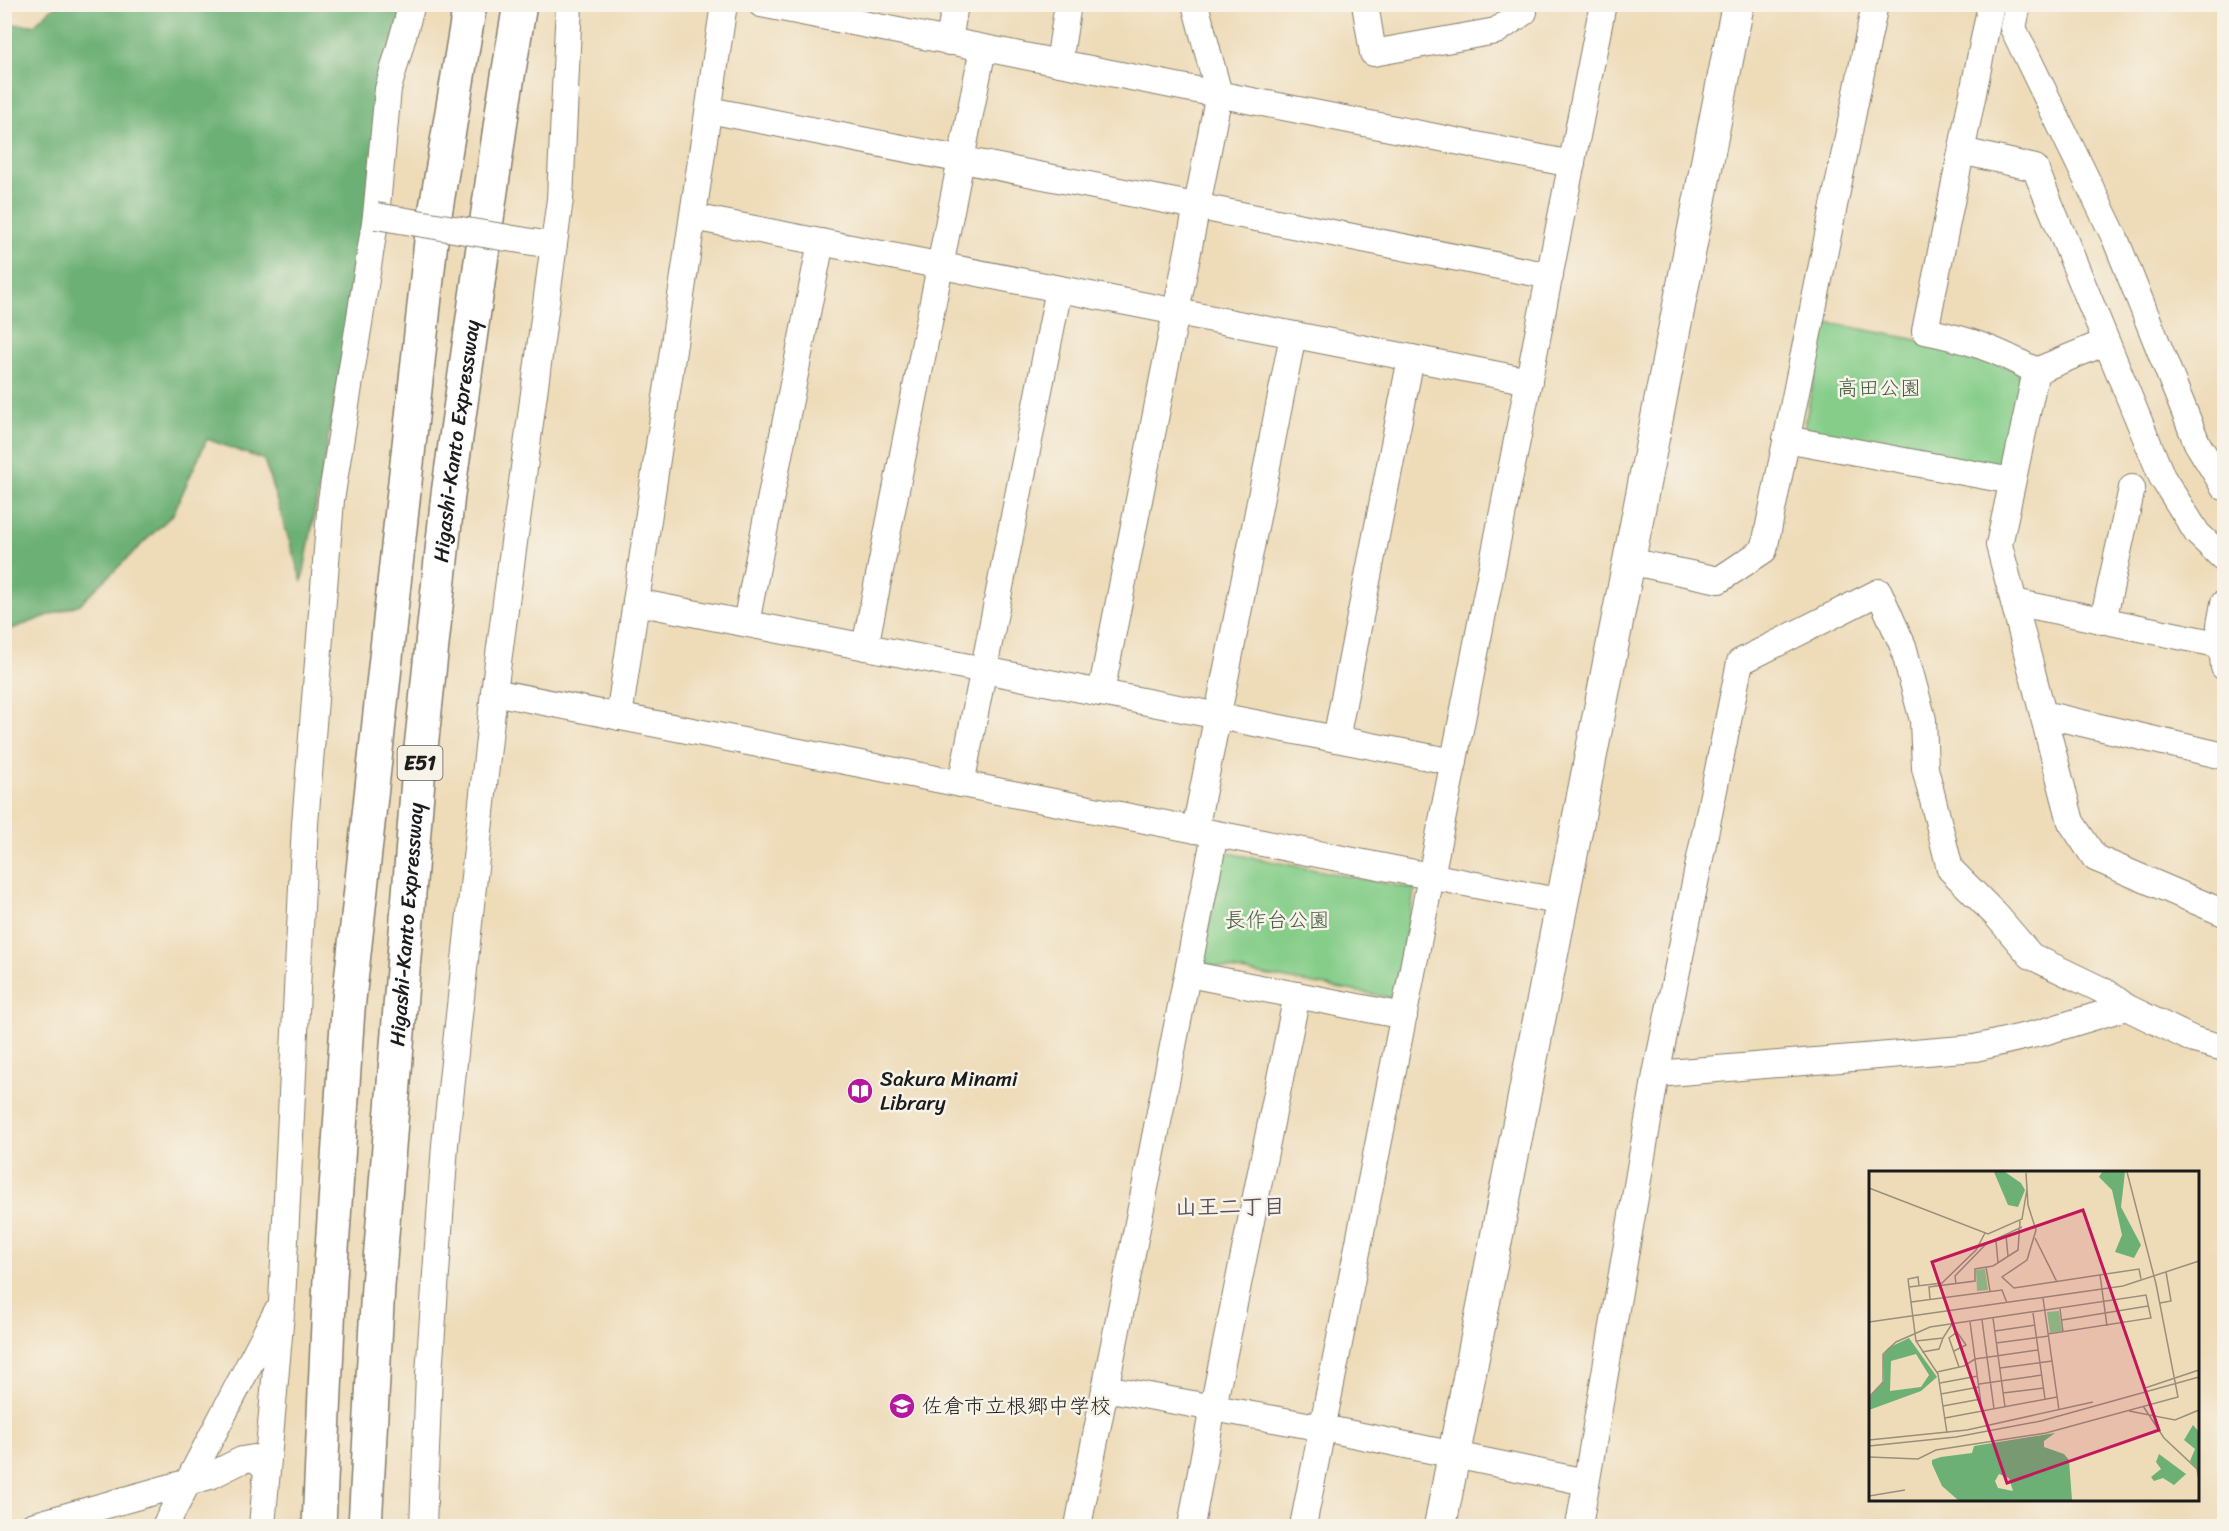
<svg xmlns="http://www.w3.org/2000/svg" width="2229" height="1531" viewBox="0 0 2229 1531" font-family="Sriracha,'Klee One',sans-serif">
<rect width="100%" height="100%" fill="#f7f3e8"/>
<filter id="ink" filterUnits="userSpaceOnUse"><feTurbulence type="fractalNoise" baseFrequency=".0167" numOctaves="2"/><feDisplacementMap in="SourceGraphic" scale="12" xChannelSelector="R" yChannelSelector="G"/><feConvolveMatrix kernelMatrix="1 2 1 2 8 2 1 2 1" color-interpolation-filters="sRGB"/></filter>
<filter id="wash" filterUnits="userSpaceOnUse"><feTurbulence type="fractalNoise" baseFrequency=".008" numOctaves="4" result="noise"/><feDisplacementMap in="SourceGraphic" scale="24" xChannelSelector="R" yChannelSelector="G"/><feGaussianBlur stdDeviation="1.35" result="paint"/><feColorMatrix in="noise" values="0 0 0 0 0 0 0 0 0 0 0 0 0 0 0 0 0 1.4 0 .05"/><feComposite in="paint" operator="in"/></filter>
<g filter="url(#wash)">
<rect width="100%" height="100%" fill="#eedcb9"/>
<g fill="#85cd89" stroke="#507452" stroke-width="1.5">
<polygon points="1825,322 1964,349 2018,372 2022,382 2003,468 1804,429"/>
<polygon points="1223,852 1415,889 1393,998 1202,964"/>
</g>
<polygon fill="#6cb075" stroke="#446648" stroke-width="1.5" points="56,5 407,5 302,582 264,460 207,439 173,514 80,604 9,630 5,628 4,24 34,25"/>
</g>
<g filter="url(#ink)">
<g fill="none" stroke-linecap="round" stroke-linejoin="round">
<g stroke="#857c6a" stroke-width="28">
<g id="minor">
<polyline points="761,4 1572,164"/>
<polyline points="1365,4 1373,53 1496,31 1524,12 1521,4"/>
<path d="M1991 4 1925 331C1970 340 1995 349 2036 371L1999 545 2071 822 2095 858 2224 913"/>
<polyline points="2018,4 2013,28 2115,238 2197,443 2224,487"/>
<polyline points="949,42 955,4"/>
<polyline points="1059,63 1068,4"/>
<polyline points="709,110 1550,276"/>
<polyline points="1962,151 2035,168 2162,477 2197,533 2224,559"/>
<polyline points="693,217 1529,381"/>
<polyline points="2036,371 2106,342"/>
<polyline points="1786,439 2012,481"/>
<polyline points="1628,561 1719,580 1764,550 1875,4"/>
<polyline points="636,602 1454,762"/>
<polyline points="2014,602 2222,645"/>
<polyline points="2224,603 2220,625 2224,667"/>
<polyline points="2103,621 2132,488"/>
<polyline points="746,623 821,242"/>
<polyline points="865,647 983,48"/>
<polyline points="494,692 1562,902"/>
<polyline points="1101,693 1219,94 1195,4"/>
<polyline points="2043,714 2224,756"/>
<polyline points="619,717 724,4"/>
<polyline points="1336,739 1411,358"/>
<polyline points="961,784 1059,289"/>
<polyline points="1195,830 1293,335"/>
<polyline points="1188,974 1404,1016"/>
<polyline points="1656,1074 1975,1048 2040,1033 2126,1007"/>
<polyline points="1105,1388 1323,1428 1586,1482"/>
<polyline points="32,1526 210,1476 242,1460 254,1458 266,1467"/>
<polyline points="165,1526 276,1313"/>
<polyline points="262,1526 282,1302 305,824 331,500 376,216 388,89 412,4"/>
<polyline points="423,1526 429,1374 445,1145 494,692 560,199 569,4"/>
<polyline points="1078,1526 1215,834"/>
<polyline points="1191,1526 1213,1407 1297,995"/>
<polyline points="1303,1526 1603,4"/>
<polyline points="1579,1526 1656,1074 1740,662 1879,592 1903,646 1923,720 1925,768 1950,869 1996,915 2031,956 2106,992 2126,1007 2194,1040 2224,1048"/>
</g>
</g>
<g stroke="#857c6a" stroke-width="34">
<polyline id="tertiary" points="1440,1526 1738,4"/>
</g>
<g stroke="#857c6a" stroke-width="36">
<g id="motorway">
<polyline points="319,1526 330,1279 348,1009 432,232 470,4"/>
<path id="s1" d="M365 1526 378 1286 419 767 448 494 503 106 520 4"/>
</g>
</g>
<use href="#minor" stroke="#fff" stroke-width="26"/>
<use href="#tertiary" stroke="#fff" stroke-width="32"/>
<use href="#motorway" stroke="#fff" stroke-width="33"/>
<g stroke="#857c6a" stroke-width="28" stroke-linecap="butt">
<polyline id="minor-bridge" points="376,216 538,243"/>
</g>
<use href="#minor-bridge" stroke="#fff" stroke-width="26"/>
</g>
</g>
<defs>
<g id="library-disc" transform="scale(1.35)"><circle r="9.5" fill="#b5179e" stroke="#f7f3e8"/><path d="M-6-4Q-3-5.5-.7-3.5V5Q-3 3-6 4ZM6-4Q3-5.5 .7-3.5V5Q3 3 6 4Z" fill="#fff"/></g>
<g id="school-disc" transform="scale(1.35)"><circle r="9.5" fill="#b5179e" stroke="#f7f3e8"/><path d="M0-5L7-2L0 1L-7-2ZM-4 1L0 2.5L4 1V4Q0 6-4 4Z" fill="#fff"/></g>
</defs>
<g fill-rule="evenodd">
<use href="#library-disc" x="860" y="1091"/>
<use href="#school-disc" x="902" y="1406"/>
</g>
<g text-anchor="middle" stroke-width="5" stroke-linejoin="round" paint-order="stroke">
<rect fill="#f7f3e8" stroke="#5e5c59" stroke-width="1.5" x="397.5" y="746" width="45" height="34" rx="4.5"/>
<g font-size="20" font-weight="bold" fill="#1c1c1c">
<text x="420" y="770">E51</text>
</g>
<g font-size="21" fill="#415a42" stroke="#f7f3e8">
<text x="1879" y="395">高田公園</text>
<text x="1277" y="927">長作台公園</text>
</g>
<g font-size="21" fill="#1c1c1c" stroke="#f7f3e8">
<text dy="7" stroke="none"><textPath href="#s1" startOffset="1089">Higashi-Kanto Expressway</textPath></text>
<text dy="7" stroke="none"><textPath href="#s1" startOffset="603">Higashi-Kanto Expressway</textPath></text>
</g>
<g font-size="21" fill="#1c1c1c" stroke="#f7f3e8" text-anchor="start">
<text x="880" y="1086">Sakura Minami<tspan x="880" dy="24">Library</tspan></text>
<text x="922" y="1413">佐倉市立根郷中学校</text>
</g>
<g font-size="22" font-weight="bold" fill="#5a4f5d" stroke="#f7f3e8">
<text x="1230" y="1214">山王二丁目</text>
</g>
</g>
<g transform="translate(1869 1171)">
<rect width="330" height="330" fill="#eedcb9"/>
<path d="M116 98 119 119 108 120 107 99ZM190 140 193 160 181 162 178 141Z" fill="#85cd89"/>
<path d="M125 1H136L152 12 156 19 149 36 139 34ZM233 1H256L252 36 272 74 265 87 246 81 253 64 243 19 230 6ZM40 167 68 206 52 220 0 239V227L15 210 14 185 19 177ZM47 183 60 204 52 216 21 220 22 190ZM324 254 330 261V300L321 290 326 278 315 269ZM186 262 175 270V276L195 283 200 289 203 329H89L73 315 63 293V289L72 286 103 282 105 275ZM130 303 140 307 144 320 129 317 126 310ZM290 283 317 303 305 314 294 307 285 310 282 306 292 298 287 291Z" fill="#6cb075" fill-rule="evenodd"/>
<path fill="none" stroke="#9a8f7a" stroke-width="1.5" d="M157 2 159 34 167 59 158 89 133 106 145 117 270 98 272 108M0 17 119 63 153 48 158 18M137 65 139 85M166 67 188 111M127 70 129 92M117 96 121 120M231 104 238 155M87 113 86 105 118 72 153 56M50 115 49 106 39 108 47 170 69 203 78 262M40 116 73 112 107 79 116 62M174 127 190 239M61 128 60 116 106 110V98L124 95 149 79 151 50M42 131 133 119 138 132M291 132 302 130 297 101M191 138 194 161M164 142 176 228M124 147 136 236M113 149 125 238M193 149 279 135M0 151 254 115 330 90M101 151 113 240M126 160 166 154M47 170 74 167 83 153M127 172 180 165M85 180 97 174 88 161 80 167 90 196M53 181 70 178 74 167M131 197 183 190M68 201 95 195 106 188 169 179M71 212 109 205M110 213 173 204M276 217 330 199M134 222 175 217M72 223 110 216M0 226 14 211V183L27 171 61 156 277 124 282 147 179 163M74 235 112 228M274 235 295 267 328 298 330 308M260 240 306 249 330 239M76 247 188 226M0 269 98 259 224 231M0 275 87 266 172 250 330 206M0 286 49 288 67 279 177 262 309 226 287 113 258 1M0 325 36 319"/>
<path fill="#c2185b" fill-opacity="0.15" stroke="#c2185b" stroke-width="3" d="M214 39 290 259 138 312 63 91Z"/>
<rect width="330" height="330" fill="none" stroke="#1c1c1c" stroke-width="3"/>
</g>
<rect width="2229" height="1531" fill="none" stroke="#f7f3e8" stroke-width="24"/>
</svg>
